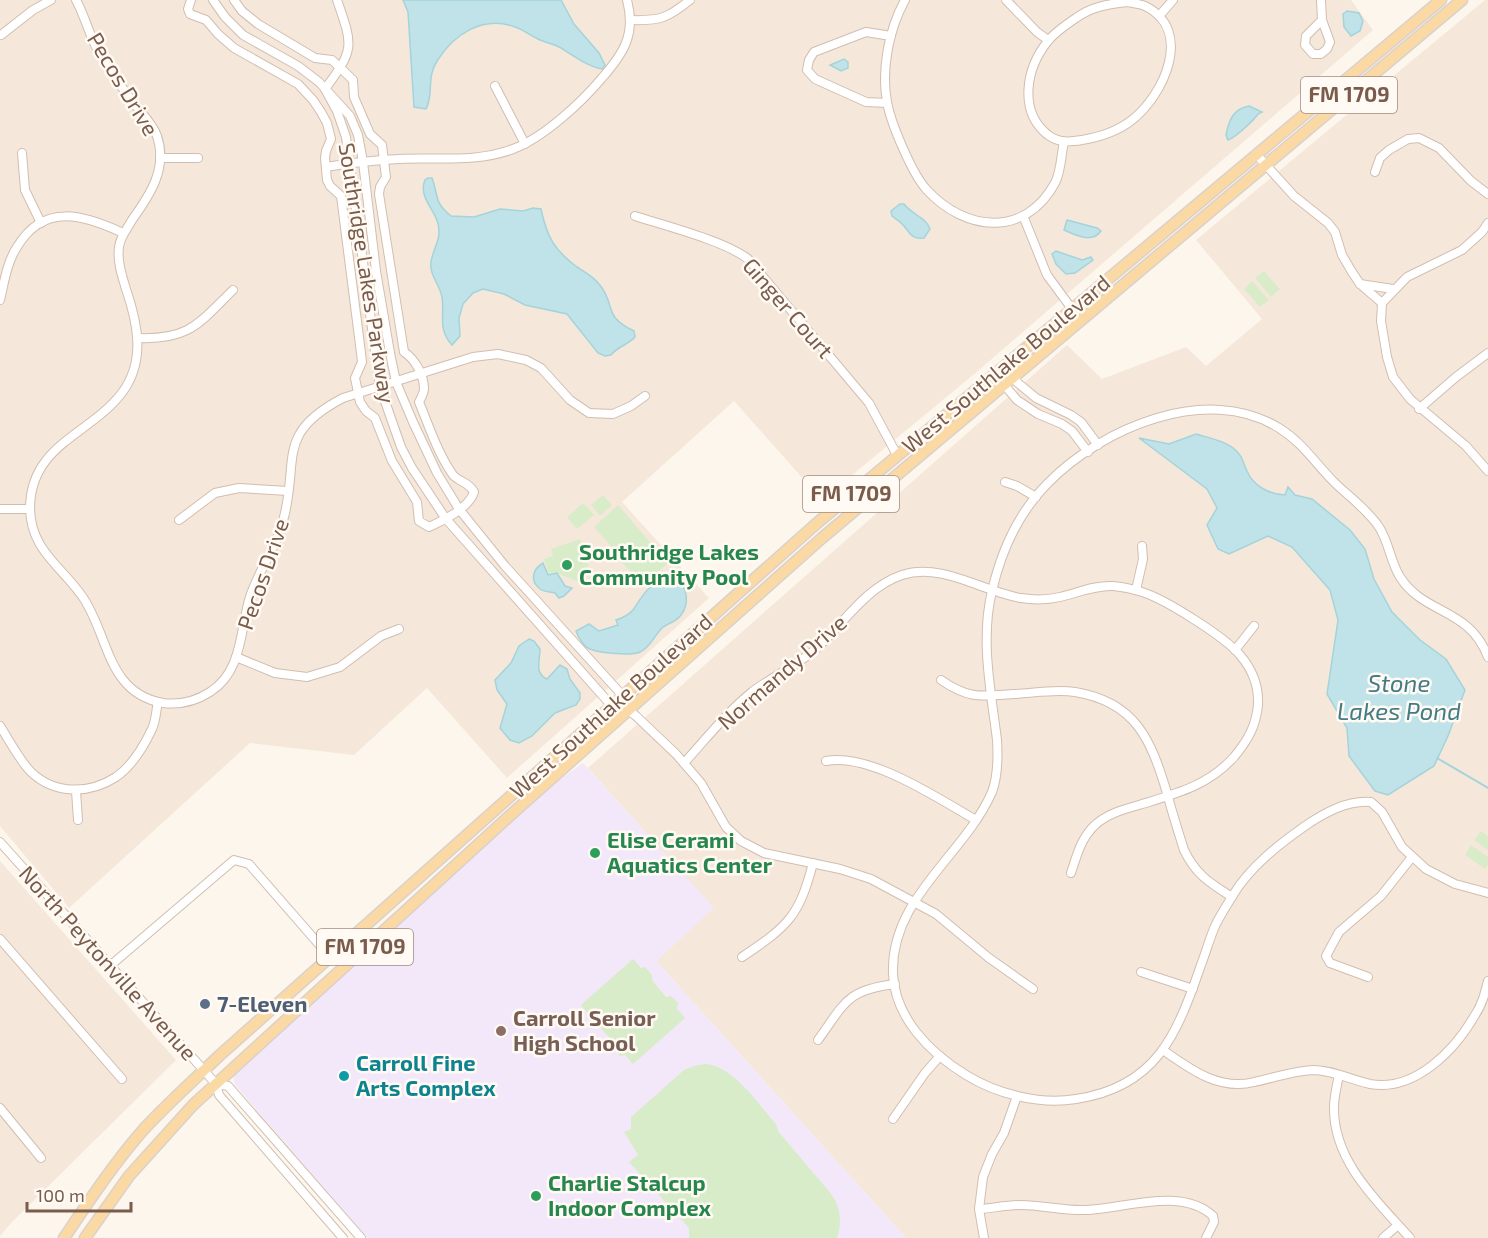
<svg xmlns="http://www.w3.org/2000/svg" width="1488" height="1238" viewBox="0 0 1488 1238" font-family="'Exo 2',sans-serif">
<rect width="100%" height="100%" fill="#fdf6ec"/>
<g fill="#f5e8da">
<polygon points="0,0 1351,0 1373,30 979,370 822,500 734,401 622,502 709,598 507,778 427,688 354,755 250,743 69,908 0,826"/>
<polygon points="1485,0 1488,0 1488,1238 906,1238 656,961 713,908 588,768 1067,345 1102,379 1186,347 1206,366 1262,319 1196,240"/>
<polygon points="0,861 176,1060 12,1222 0,1236"/>
</g>
<polygon fill="#f3e8fa" points="583,763 714,908 656,961 906,1238 367,1238 235,1085 233,1077 235,1073 553,784"/>
<g fill="#d8ecc9">
<polygon points="1264,271 1280,289 1271,297 1255,278"/>
<polygon points="1252,281 1269,300 1260,307 1244,289"/>
<polygon points="603,495 612,505 600,516 591,505"/>
<polygon points="583,503 594,515 577,529 567,517"/>
<polygon points="618,505 668,563 643,585 617,557 619,555 594,527"/>
<polygon points="580,539 590,571 579,582 557,573 549,575 544,559 553,556 551,549"/>
<polygon points="1481,831 1488,836 1488,850 1474,840"/>
<polygon points="1471,845 1488,857 1488,864 1485,869 1465,855"/>
<polygon points="633,959 641,968 645,967 652,975 652,980 666,997 671,996 678,1003 677,1009 685,1018 633,1064 625,1055 620,1056 614,1048 614,1043 599,1026 594,1026 588,1019 588,1014 581,1005"/>
<path d="M705 1064C734 1066 758 1104 776 1124L778 1131 832 1195C841 1209 842 1222 837 1238H689V1228L629 1162 638 1155 624 1132 631 1129V1117L684 1070 694 1066Z"/>
</g>
<g fill="#bfe3e8" stroke="#a5d3da" stroke-width="1.5">
<path d="M403 0H561L574 24 599 53 605 65 602 69C587 66 574 56 561 48 554 44 547 43 540 40 531 36 524 30 515 27 483 15 454 34 437 61 426 78 434 95 426 109L414 107 408 12Z"/>
<polygon points="1347,11 1359,13 1363,21 1360,31 1351,36 1344,27 1343,14"/>
<polygon points="844,59 848,62 848,68 841,71 830,65"/>
<path d="M1249 106 1262 112 1258 114C1254 120 1235 138 1228 140L1226 135C1229 120 1233 109 1249 106Z"/>
<path d="M428 178H432C439 196 433 201 451 216L474 217 500 209 523 211 533 208 541 209C547 237 554 250 577 267 585 272 594 277 599 284 617 305 601 315 634 331L635 337C628 345 618 346 611 355L605 356 598 353 567 314 525 305 504 294 483 289 473 293 463 304 459 318 460 336 452 345C437 328 445 316 442 297 440 285 429 275 431 262 432 252 440 241 439 231 439 211 417 199 425 180Z"/>
<path d="M900 204H904C911 214 926 217 930 229L924 238C912 240 910 233 904 226 901 222 896 219 892 216L891 211Z"/>
<path d="M1067 220 1097 228 1101 231C1092 244 1076 235 1064 230Z"/>
<polygon points="1056,251 1082,260 1091,257 1093,260 1075,273 1066,274 1056,264 1052,254"/>
<path d="M1196 434C1209 438 1231 442 1239 454 1243 458 1244 466 1247 471 1253 486 1269 494 1285 495L1288 487 1295 495 1312 499 1350 530 1365 549 1374 579 1392 612 1420 640 1446 659 1465 690 1448 736 1434 766 1388 795 1375 791 1349 756 1347 728 1327 694 1338 620 1330 590 1292 547 1268 536 1229 554 1218 549 1207 525 1217 508 1207 489 1139 438 1169 444Z"/>
<path d="M543 563 548 575 557 573 565 586 572 588 564 596 559 598 555 593C550 592 544 592 540 589 529 580 533 569 543 563Z"/>
<path d="M674 580C689 584 689 605 681 615 676 622 668 623 662 628 654 636 650 648 640 652 631 656 599 653 590 649 584 647 578 637 576 631L589 624 599 631 618 625 616 620C622 618 629 615 633 610 646 591 648 582 674 580Z"/>
<path d="M529 639 534 641 540 649C540 661 534 673 547 679L560 665 567 669 570 679 580 693V699L576 705 555 713 532 736 519 743 510 740 500 728 507 704 497 690 495 680 511 663 519 646Z"/>
</g>
<g fill="none" stroke-linecap="round" stroke-linejoin="round">
<polyline stroke="#a5d3da" stroke-width="2" points="1437,758 1488,788"/>
<g stroke="#d1beb0" stroke-width="10">
<g id="minor">
<path d="M76 0C86 18 90 39 101 56 111 71 121 87 132 101 140 112 152 122 157 136 168 168 150 195 132 220 127 229 120 237 119 247 117 261 122 276 126 289 138 324 146 362 121 394 89 435 30 445 30 509 31 550 61 566 82 596 109 634 106 693 163 703 179 705 196 701 210 692 242 672 240 632 249 600 257 572 276 549 283 521 300 460 274 434 343 398L473 357 498 354 526 360 541 368 570 400 589 413 613 414 631 406 645 396"/>
<path d="M191 0 188 9 190 14 206 20 218 34 234 48 298 84 313 100 321 112 327 123 331 139 326 151 325 158 327 180 330 186 341 196 361 353 362 362 355 378 360 402 366 411 375 418 392 461 417 502 419 521 429 527C444 520 469 508 474 492 469 482 459 482 453 475 438 454 429 426 419 402 421 398 424 393 424 389 424 375 415 359 404 352L379 194 380 187 386 177 382 145 370 134 354 97 353 80 332 60 315 58 258 24 242 11 234 0"/>
<polyline points="213,0 225,17 243,35 298,66 319,82 350,116 358,135 363,162 376,271 390,353 396,382 413,422 437,473 459,509 505,566 622,695 624,701"/>
<path d="M905 0C889 29 881 69 887 102 891 124 912 173 926 189 965 232 1025 238 1055 183 1061 172 1061 155 1064 142"/>
<polyline points="1006,0 1037,32 1048,40"/>
<polyline points="1321,0 1322,20 1330,42 1327,49 1321,54 1313,54 1305,45 1306,36 1322,20"/>
<path d="M1127 2C1133 3 1140 4 1145 6 1194 30 1164 95 1132 120 1118 131 1100 137 1082 140 1069 142 1059 143 1048 135 1018 111 1026 68 1048 41 1055 32 1067 24 1076 18 1091 7 1108 4 1127 2Z"/>
<polyline points="1159,16 1173,0"/>
<path d="M631 20C660 21 668 18 690 0"/>
<polyline points="1,35 33,10 51,0"/>
<polyline points="495,86 525,144"/>
<polyline points="325,89 337,111 346,137 380,387 401,447 412,468 446,519 611,705 628,710 636,716 676,754 701,783 726,827 741,841 764,853 840,869 871,879 936,914 989,958 1033,989"/>
<path d="M325 89C355 49 353 46 337 0"/>
<polyline points="887,103 866,102 815,79 807,70 809,60 814,52 866,32 891,36"/>
<polyline points="22,153 25,190 41,223"/>
<polyline points="1256,154 1294,196 1328,223 1335,232 1342,255 1352,272 1360,284 1382,303"/>
<polyline points="160,158 198,158"/>
<path d="M326 167C350 163 374 160 399 159 437 157 477 163 513 149 543 138 581 103 602 78 624 53 636 34 627 0"/>
<polyline points="1375,172 1380,158 1389,150 1408,139 1419,138 1439,148 1471,181 1488,194"/>
<path d="M635 216C666 226 725 241 748 259L869 403 897 455"/>
<polyline points="1024,218 1047,275 1072,309"/>
<polyline points="1488,223 1482,232 1462,250 1407,277 1382,303 1381,321 1387,357 1393,377 1410,399 1466,446 1488,471"/>
<polyline points="1360,284 1393,289"/>
<path d="M0 300C4 283 7 262 17 247 44 202 84 215 123 233"/>
<path d="M138 338C190 340 199 323 233 290"/>
<polyline points="1004,367 1018,383 1036,398 1071,415 1081,422 1098,445"/>
<polyline points="995,374 1017,400 1038,414 1062,424 1072,431 1088,452"/>
<polyline points="1419,409 1456,377 1488,353"/>
<polyline points="1005,482 1017,486 1036,497"/>
<polyline points="0,509 30,509"/>
<polyline points="179,520 215,493 239,488 288,491"/>
<polyline points="1136,590 1143,559 1142,546"/>
<polyline points="1235,650 1254,626"/>
<polyline points="236,657 275,673 307,677 340,667 381,636 399,629"/>
<path d="M1488 657C1469 607 1424 615 1400 577 1390 561 1389 542 1379 527 1367 509 1348 496 1334 482 1315 463 1302 442 1279 428 1207 383 1102 428 1048 483 1019 512 1001 552 992 591 980 640 991 691 997 740 998 756 998 776 992 792 964 856 890 898 893 974 895 1018 930 1053 966 1075 997 1094 1039 1105 1076 1099 1157 1087 1177 1034 1201 965 1206 952 1210 937 1216 924 1221 914 1227 905 1233 895 1250 867 1278 845 1305 826 1324 813 1347 800 1371 802L1382 812 1402 847 1426 869 1455 884 1488 893"/>
<path d="M941 680C970 700 982 696 1015 694 1034 693 1055 689 1075 692 1136 702 1151 740 1167 793 1172 812 1178 831 1184 850 1196 875 1210 883 1232 897"/>
<path d="M0 726C9 740 20 761 31 772 55 795 90 794 116 777 132 766 144 746 152 729 156 721 156 710 158 702"/>
<path d="M826 761C871 753 937 798 976 820"/>
<path d="M684 763C706 739 727 712 752 692 773 676 798 665 817 648 844 623 866 587 902 575 942 562 983 592 1021 598 1034 600 1047 600 1060 597 1077 593 1095 585 1113 586 1122 587 1133 589 1142 592 1165 599 1225 637 1240 655 1252 669 1259 686 1258 705 1256 726 1248 740 1234 757 1208 786 1175 794 1139 805 1124 809 1107 814 1095 825 1081 838 1077 855 1071 873"/>
<polyline points="76,791 78,820"/>
<polyline points="0,842 216,1084 219,1095 343,1238"/>
<polyline points="0,939 122,1079"/>
<path d="M742 957C788 926 799 917 813 863"/>
<polyline points="111,965 234,860 249,864 330,957"/>
<polyline points="1141,972 1193,989"/>
<polyline points="1368,977 1330,963 1326,956 1339,932 1381,896 1412,857"/>
<path d="M818 1040C845 1003 846 990 895 984"/>
<path d="M1163 1050C1190 1069 1219 1091 1254 1082 1274 1078 1292 1071 1313 1070 1333 1070 1351 1080 1370 1084 1415 1092 1455 1050 1475 1015 1482 1005 1485 993 1488 981"/>
<path d="M1339 1075C1337 1085 1334 1097 1334 1107 1333 1161 1377 1201 1410 1238"/>
<polyline points="216,1084 228,1086 361,1238"/>
<polyline points="0,1108 41,1158"/>
<polyline points="893,1119 925,1073 940,1056"/>
<path d="M979 1209C993 1208 1007 1205 1021 1205 1042 1205 1064 1211 1086 1210 1123 1209 1181 1186 1213 1216L1214 1222 1206 1238"/>
<polyline points="984,1238 979,1209 983,1177 992,1154 1004,1133 1017,1096"/>
<polyline points="1383,1238 1398,1225"/>
</g>
</g>
<g stroke="#dad1cd" stroke-width="13">
<g id="major">
<path d="M64 1238C89 1201 114 1163 144 1129 168 1103 195 1079 220 1055L816 524 1441 0"/>
<polyline points="85,1238 129,1176 193,1105 515,811 822,538 1462,0"/>
</g>
</g>
<use href="#minor" stroke="#fff" stroke-width="8"/>
<use href="#major" stroke="#fbd9a5" stroke-width="10"/>
</g>
<g fill="#2e9e5b" stroke="#fffaf3" stroke-width="2">
<circle cx="567" cy="565" r="6"/>
<circle cx="595" cy="853" r="6"/>
<circle cx="536" cy="1196" r="6"/>
</g>
<circle fill="#5c6f8a" stroke="#fffaf3" stroke-width="2" cx="205" cy="1004" r="6"/>
<circle fill="#8d6e63" stroke="#fffaf3" stroke-width="2" cx="501" cy="1031" r="6"/>
<circle fill="#0f9aa8" stroke="#fffaf3" stroke-width="2" cx="344" cy="1076" r="6"/>
<g text-anchor="middle" stroke-width="5" stroke-linejoin="round" paint-order="stroke">
<g fill="#fffaf3" stroke="#a28b7f" stroke-width="1.5">
<rect x="1301" y="77" width="96" height="36" rx="4.5"/>
<rect x="803" y="476" width="96" height="36" rx="4.5"/>
<rect x="317" y="929" width="96" height="36" rx="4.5"/>
</g>
<g font-size="21" font-weight="bold" fill="#7a5c4d">
<text x="1349" y="102">FM 1709</text>
<text x="851" y="501">FM 1709</text>
<text x="365" y="954">FM 1709</text>
</g>
<g font-size="22" fill="#7a5c4d" stroke="#fffaf3">
<text transform="translate(123 84) rotate(59)" y="8">Pecos Drive</text>
<text transform="translate(367 273) rotate(81)" y="8">Southridge Lakes Parkway</text>
<text transform="translate(788 308) rotate(49)" y="8">Ginger Court</text>
<text transform="translate(1006 364) rotate(-40)" y="8">West Southlake Boulevard</text>
<text transform="translate(263 574) rotate(-71)" y="8">Pecos Drive</text>
<text transform="translate(782 672) rotate(-41)" y="8">Normandy Drive</text>
<text transform="translate(611 706) rotate(-42)" y="8">West Southlake Boulevard</text>
<text transform="translate(108 963) rotate(48)" y="8">North Peytonville Avenue</text>
</g>
<g font-size="22" font-weight="bold" fill="#27864d" stroke="#fffaf3" text-anchor="start">
<text x="579" y="560">Southridge Lakes<tspan x="579" dy="25">Community Pool</tspan></text>
<text x="607" y="848">Elise Cerami<tspan x="607" dy="25">Aquatics Center</tspan></text>
<text x="548" y="1191">Charlie Stalcup<tspan x="548" dy="25">Indoor Complex</tspan></text>
</g>
<g font-size="22" font-weight="bold" fill="#4e5e75" stroke="#fffaf3" text-anchor="start">
<text x="217" y="1012">7-Eleven</text>
</g>
<g font-size="22" font-weight="bold" fill="#785e54" stroke="#fffaf3" text-anchor="start">
<text x="513" y="1026">Carroll Senior<tspan x="513" dy="25">High School</tspan></text>
</g>
<g font-size="22" font-weight="bold" fill="#0d838f" stroke="#fffaf3" text-anchor="start">
<text x="356" y="1071">Carroll Fine<tspan x="356" dy="25">Arts Complex</tspan></text>
</g>
<g font-size="24" font-style="italic" fill="#437c86" stroke="#fffaf3">
<text x="1399" y="692">Stone<tspan x="1399" dy="28">Lakes Pond</tspan></text>
</g>
</g>
<path d="M27 1202v9h104v-9" fill="none" stroke="#7a5c4d" stroke-width="3"/>
<text x="36" y="1202" font-size="18" fill="#7a5c4d" stroke="#fffaf3" stroke-width="4.5" paint-order="stroke">100 m</text>
</svg>
